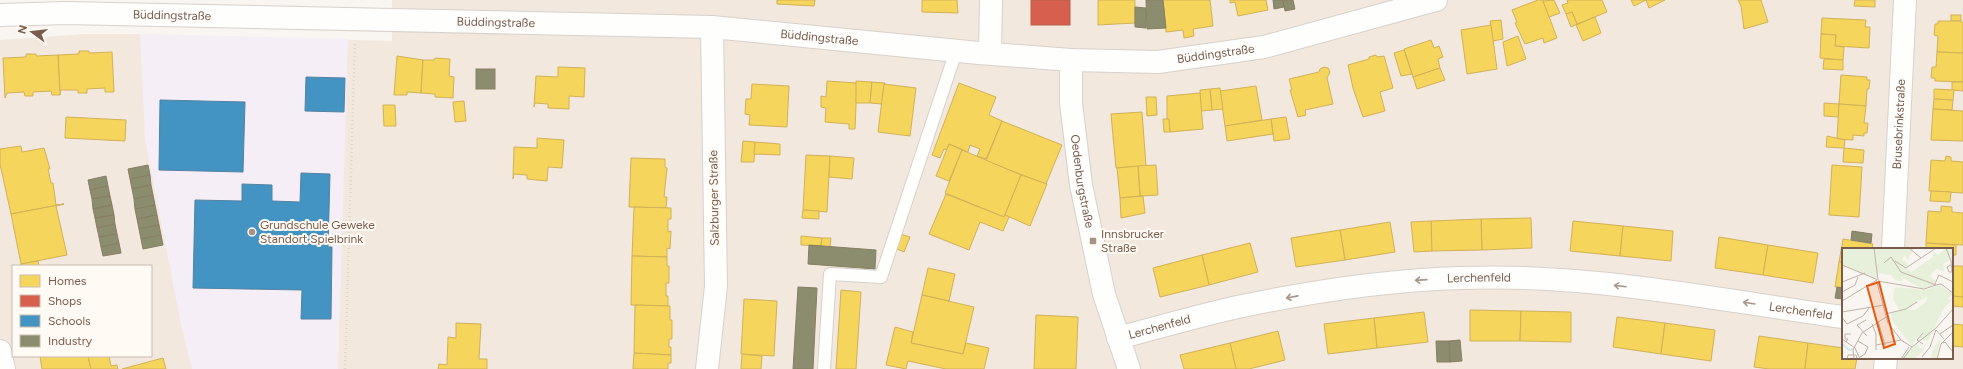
<svg xmlns="http://www.w3.org/2000/svg" width="1963" height="369" viewBox="0 0 1963 369" font-family="Figtree,sans-serif">
<rect width="100%" height="100%" fill="#f9f5f0"/>
<path fill="#f2e8de" fill-rule="evenodd" d="M392 0H1963V369H0V40L86 34H140L392 41ZM1843 249H1952V358H1843ZM13 266H151V356H13Z"/>
<polygon fill="#f6eef6" points="140,34 348,39 338,369 192,369 181,325 145,139"/>
<g fill="#f6d55c" stroke="#d1b158">
<polygon points="777,0 815,0 814,6 777,4"/>
<polygon points="922,0 957,0 958,13 922,12"/>
<polygon points="1098,0 1135,0 1135,23 1098,25"/>
<polygon points="1163,0 1210,0 1213,26 1193,29 1194,36 1184,38 1183,30 1166,32"/>
<polygon points="1230,0 1266,0 1268,10 1238,16 1235,2 1230,3"/>
<polygon points="1538,0 1543,0 1557,38 1544,43 1543,38 1525,44 1515,23 1517,22 1512,10"/>
<polygon points="1554,0 1560,13 1549,17 1543,1"/>
<polygon points="1567,0 1602,0 1607,12 1577,24 1572,12 1566,14 1562,5 1568,3"/>
<polygon points="1631,0 1665,0 1649,8 1646,0 1634,6"/>
<polygon points="1738,0 1761,0 1768,22 1744,29 1741,6"/>
<polygon points="1855,0 1875,0 1875,7 1854,6"/>
<polygon points="1572,12 1577,24 1571,27 1566,14"/>
<rect x="1951" y="15" width="10" height="6"/>
<polygon points="1595,17 1601,33 1583,41 1576,25"/>
<polygon points="1822,18 1866,20 1865,27 1870,27 1869,48 1835,46 1836,35 1821,34"/>
<polygon points="1501,20 1503,39 1493,41 1490,21"/>
<polygon points="1938,21 1961,21 1963,23 1963,53 1937,52 1938,36 1934,35 1935,24 1938,24"/>
<polygon points="1491,25 1497,69 1467,74 1461,30"/>
<polygon points="1821,34 1836,35 1835,46 1844,47 1843,60 1820,58"/>
<polygon points="1518,36 1526,59 1507,66 1503,42"/>
<polygon points="1431,40 1434,48 1439,46 1443,57 1438,59 1440,68 1413,77 1404,49"/>
<polygon points="1404,50 1412,74 1401,76 1394,53"/>
<polygon points="79,51 89,51 89,53 112,52 114,92 105,92 105,88 87,89 87,93 78,93 78,90 60,90 60,95 58,55 79,54"/>
<polygon points="1937,52 1963,53 1963,82 1935,81 1935,78 1931,78 1932,67 1936,67"/>
<polygon points="26,54 36,54 36,56 58,55 60,95 52,95 51,91 33,92 33,96 25,96 24,92 7,93 5,98 3,58 26,57"/>
<polygon points="1376,55 1377,57 1384,56 1393,88 1380,92 1385,111 1363,117 1353,88 1348,65 1369,59 1369,57"/>
<polygon points="397,56 423,60 421,93 407,92 407,95 394,95"/>
<polygon points="435,58 450,59 449,76 454,77 453,98 435,97 435,94 421,93 423,60 434,60"/>
<polygon points="1824,59 1843,60 1843,70 1823,69"/>
<polygon points="558,67 585,68 584,97 569,96 569,109 548,108 548,104 535,103 534,107 536,76 558,77"/>
<polygon points="1324,67 1328,68 1330,72 1327,78 1333,104 1305,110 1306,115 1298,117 1290,90 1292,90 1289,79 1319,72 1320,69"/>
<polygon points="1440,68 1445,80 1417,89 1413,77"/>
<polygon points="1841,75 1867,77 1867,80 1870,80 1869,89 1867,89 1866,106 1839,104"/>
<polygon points="827,81 857,83 855,129 849,129 849,124 825,122 826,108 821,107 821,96 826,97"/>
<polygon points="856,81 872,82 870,103 856,103"/>
<polygon points="872,82 885,83 882,104 870,103"/>
<polygon points="1952,82 1963,82 1963,91 1952,90"/>
<polygon points="959,83 996,97 989,115 1002,121 986,159 977,156 980,149 970,145 968,152 949,144 947,150 944,149 940,158 932,155"/>
<polygon points="752,84 789,86 787,127 749,125 750,115 745,114 746,99 751,99"/>
<polygon points="884,84 916,88 910,136 878,132"/>
<polygon points="1256,86 1262,120 1225,126 1220,91"/>
<polygon points="1220,88 1223,109 1212,110 1210,89"/>
<polygon points="1210,89 1212,110 1201,111 1200,90"/>
<polygon points="1934,89 1954,90 1953,100 1934,99"/>
<polygon points="1200,93 1203,129 1170,132 1169,119 1167,119 1167,96"/>
<polygon points="1146,97 1156,97 1157,115 1147,116"/>
<polygon points="1934,99 1953,100 1952,110 1933,109"/>
<polygon points="464,101 466,121 455,122 453,102"/>
<polygon points="1824,103 1839,104 1839,117 1824,116"/>
<polygon points="1839,104 1866,106 1864,123 1868,123 1867,133 1864,133 1864,136 1853,135 1853,140 1837,139"/>
<polygon points="383,105 395,105 396,126 384,126"/>
<polygon points="1933,109 1963,111 1963,141 1931,140"/>
<polygon points="1142,112 1146,166 1116,168 1111,114"/>
<polygon points="66,117 126,120 125,141 65,138"/>
<polygon points="1286,117 1290,139 1274,141 1271,119"/>
<polygon points="1163,119 1169,119 1170,132 1164,132"/>
<polygon points="1271,119 1273,134 1227,141 1225,126"/>
<polygon points="1002,121 1062,145 1046,184 986,161"/>
<polygon points="1827,136 1845,140 1844,148 1826,147"/>
<polygon points="537,138 564,140 562,168 548,167 547,181 527,179 527,175 514,174 513,179 514,147 537,148"/>
<polygon points="743,141 755,142 754,162 741,162"/>
<polygon points="755,142 780,144 780,155 754,154"/>
<polygon points="949,144 962,150 949,181 936,176"/>
<polygon points="21,146 22,152 44,148 50,169 48,169 51,183 53,183 56,205 64,204 11,214 0,164 0,149"/>
<polygon points="1844,148 1864,150 1863,163 1843,162"/>
<polygon points="962,150 1021,175 1004,217 945,193"/>
<polygon points="806,155 830,156 827,212 803,210"/>
<polygon points="830,156 854,158 852,179 829,177"/>
<polygon points="1946,156 1951,157 1951,161 1963,162 1963,193 1929,191 1931,160 1945,161"/>
<polygon points="631,158 665,159 665,167 667,168 664,197 667,197 666,208 629,207"/>
<polygon points="1156,165 1158,195 1140,196 1138,166"/>
<polygon points="1832,165 1862,167 1859,217 1829,215"/>
<polygon points="1138,166 1140,196 1120,198 1117,168"/>
<polygon points="1021,175 1047,184 1030,226 1005,215"/>
<polygon points="1931,191 1951,192 1950,202 1930,201"/>
<polygon points="946,194 1004,217 1005,215 1009,217 1003,231 980,222 969,250 929,234"/>
<polygon points="1143,196 1145,213 1121,218 1120,198"/>
<polygon points="64,204 56,206 67,255 21,264 11,214"/>
<polygon points="1941,206 1952,207 1952,212 1963,213 1963,245 1926,243 1928,211 1941,212"/>
<polygon points="634,207 671,208 671,219 668,219 668,232 671,231 670,249 667,248 667,257 632,256"/>
<polygon points="803,210 819,211 819,219 802,218"/>
<polygon points="1531,218 1532,248 1482,250 1481,219"/>
<polygon points="1481,219 1482,250 1431,251 1431,221"/>
<polygon points="1431,221 1432,251 1414,252 1411,222"/>
<polygon points="1573,221 1623,226 1620,256 1570,251"/>
<polygon points="1390,222 1395,252 1345,260 1340,230"/>
<polygon points="1623,226 1673,231 1671,261 1620,256"/>
<polygon points="1340,230 1345,260 1296,267 1291,238"/>
<polygon points="900,234 910,237 904,252 895,248"/>
<polygon points="801,236 822,238 821,246 801,245"/>
<polygon points="1719,237 1768,245 1763,275 1715,268"/>
<polygon points="822,238 831,238 830,247 821,246"/>
<polygon points="1843,239 1873,244 1872,249 1843,249 1843,262 1839,262"/>
<polygon points="1250,243 1258,272 1209,285 1202,255"/>
<polygon points="1926,243 1956,245 1956,255 1952,255 1952,249 1926,249"/>
<polygon points="1768,245 1818,253 1813,283 1763,275"/>
<polygon points="1202,255 1209,285 1160,297 1153,268"/>
<polygon points="632,256 667,257 667,266 669,266 669,283 666,283 666,296 668,296 668,306 631,305"/>
<polygon points="38,261 39,266 20,266 21,264"/>
<polygon points="1839,262 1843,262 1843,288 1835,287"/>
<polygon points="1952,266 1963,266 1963,297 1952,296"/>
<polygon points="928,268 955,274 949,301 922,295"/>
<polygon points="841,290 861,292 856,369 836,369"/>
<polygon points="922,295 974,307 963,354 911,343"/>
<polygon points="1952,296 1963,297 1963,307 1952,306"/>
<polygon points="744,299 777,301 774,356 741,354"/>
<polygon points="635,305 670,306 670,320 672,320 672,339 669,339 669,347 671,347 671,355 634,353"/>
<polygon points="1470,310 1521,311 1520,341 1470,341"/>
<polygon points="1521,311 1571,312 1571,342 1520,341"/>
<polygon points="1424,312 1428,342 1377,348 1374,318"/>
<polygon points="1036,315 1078,317 1076,369 1034,369"/>
<polygon points="1617,317 1665,323 1661,354 1613,347"/>
<polygon points="1374,318 1377,348 1328,354 1324,324"/>
<polygon points="456,323 481,324 479,359 487,359 487,369 438,369 439,364 447,365 448,337 456,338"/>
<polygon points="1665,323 1715,330 1711,361 1661,354"/>
<polygon points="1952,324 1963,325 1963,347 1952,346"/>
<polygon points="895,327 913,332 911,343 963,354 966,343 989,348 984,369 946,369 908,361 906,369 886,365"/>
<polygon points="1278,331 1285,360 1249,369 1236,369 1230,343"/>
<polygon points="1759,336 1808,343 1805,369 1769,369 1754,367"/>
<polygon points="1230,343 1236,369 1184,369 1180,355"/>
<polygon points="1808,343 1843,348 1843,358 1857,358 1855,369 1805,369"/>
<polygon points="634,353 671,355 671,363 668,363 668,369 633,369"/>
<polygon points="742,354 762,356 761,369 741,369"/>
<polygon points="40,356 88,356 91,369 42,369"/>
<polygon points="88,356 109,356 111,366 117,365 118,369 91,369"/>
<polygon points="163,358 166,369 122,369"/>
</g>
<rect fill="#d6604d" stroke="#ba5f4d" x="1031" y="0" width="39" height="25"/>
<g fill="#4393c3" stroke="#5482a0">
<polygon points="306,77 345,78 344,112 305,111"/>
<polygon points="160,100 245,102 243,172 159,170"/>
<polygon points="301,173 330,174 328,247 332,247 331,319 301,319 302,290 193,288 195,200 242,201 242,184 272,185 272,201 300,202"/>
</g>
<g fill="#8c8c6e" stroke="#877e64">
<polygon points="1146,0 1163,0 1166,28 1147,29"/>
<polygon points="1273,0 1283,0 1284,7 1274,9"/>
<polygon points="1283,0 1293,0 1295,9 1285,11"/>
<polygon points="1135,7 1146,8 1146,28 1135,27"/>
<rect x="476" y="69" width="19" height="20"/>
<polygon points="148,165 150,175 130,179 128,169"/>
<polygon points="150,175 151,185 132,189 130,179"/>
<polygon points="106,176 108,186 90,190 88,180"/>
<polygon points="151,185 153,195 134,199 132,189"/>
<polygon points="108,186 110,196 92,199 90,190"/>
<polygon points="153,195 155,205 135,209 134,199"/>
<polygon points="110,196 112,205 93,209 92,199"/>
<polygon points="112,205 114,215 95,218 93,209"/>
<polygon points="155,205 157,215 137,219 135,209"/>
<polygon points="114,215 115,224 97,228 95,218"/>
<polygon points="157,215 159,225 139,229 137,219"/>
<polygon points="115,224 117,234 99,237 97,228"/>
<polygon points="159,225 161,235 141,239 139,229"/>
<polygon points="1852,231 1872,234 1871,243 1851,240"/>
<polygon points="117,234 119,243 101,247 99,237"/>
<polygon points="161,235 163,245 143,249 141,239"/>
<polygon points="119,243 121,253 103,256 101,247"/>
<polygon points="809,245 876,250 875,269 808,264"/>
<polygon points="798,287 817,288 813,369 793,369"/>
<polygon points="1837,287 1843,288 1843,299 1835,298"/>
<polygon points="1460,340 1462,361 1450,362 1449,341"/>
<polygon points="1436,341 1449,341 1450,362 1437,362"/>
</g>
<g fill="none" stroke-linecap="round" stroke-linejoin="round">
<g stroke="#d7d1cb" stroke-width="14">
<polyline id="service" points="824,369 830,274 881,277 956,51"/>
</g>
<g stroke="#d7d1cb" stroke-width="24">
<g id="minor">
<path id="s1" d="M0 15 66 13 712 27 979 53 1071 60 1158 62 1264 47 1436 0"/>
<polyline points="990,53 991,0"/>
<path id="s2" d="M1071 60V103L1081 185 1104 294 1129 369"/>
<path id="s3" d="M1893 249 1905 0"/>
<path id="s4" d="M1118 338C1156 328 1194 317 1233 308 1308 292 1385 280 1462 278 1590 273 1717 300 1843 317"/>
<polyline points="0,351 4,369"/>
<polyline points="707,369 716,286 712,27"/>
<polyline points="1885,369 1886,358"/>
</g>
</g>
<polyline stroke="#dcd5d0" stroke-width="2.5" stroke-dasharray="1 3" stroke-linecap="butt" points="345,369 355,42"/>
<use href="#service" stroke="#fefefd" stroke-width="12"/>
<use href="#minor" stroke="#fefefd" stroke-width="22"/>
</g>
<defs><path id="oneway-shaft" d="M-6 0H5M1.5-3L5.5 0L1.5 3" fill="none" stroke-width="1.6" stroke-linecap="round" stroke-linejoin="round"/></defs>
<g stroke="#a8958b">
<use href="#oneway-shaft" transform="translate(1421 280) rotate(176)"/>
<use href="#oneway-shaft" transform="translate(1620 286) rotate(-173)"/>
<use href="#oneway-shaft" transform="translate(1292 297) rotate(169)"/>
<use href="#oneway-shaft" transform="translate(1749 303) rotate(-171)"/>
</g>
<g fill="#a69286" stroke="#fffaf3" stroke-width="1.5">
<circle cx="252" cy="232" r="4"/>
<rect x="1089" y="237" width="8" height="8" rx="2"/>
</g>
<g text-anchor="middle" stroke-width="4" stroke-linejoin="round" paint-order="stroke">
<g font-size="12" fill="#7a5c4d" stroke="#fffaf3">
<text dy="4" stroke="none"><textPath href="#s1" startOffset="172">Büddingstraße</textPath></text>
<text dy="4" stroke="none"><textPath href="#s1" startOffset="496">Büddingstraße</textPath></text>
<text dy="4" stroke="none"><textPath href="#s1" startOffset="820">Büddingstraße</textPath></text>
<text dy="4" stroke="none"><textPath href="#s1" startOffset="1218">Büddingstraße</textPath></text>
<text dy="4" stroke="none"><textPath href="#s3" startOffset="125">Brusebrinkstraße</textPath></text>
<text dy="4" stroke="none"><textPath href="#s2" startOffset="122">Oedenburgstraße</textPath></text>
<text transform="translate(714 198) rotate(-91)" y="4">Salzburger Straße</text>
<text dy="4" stroke="none"><textPath href="#s4" startOffset="367">Lerchenfeld</textPath></text>
<text dy="4" stroke="none"><textPath href="#s4" startOffset="691">Lerchenfeld</textPath></text>
<text dy="4" stroke="none"><textPath href="#s4" startOffset="43">Lerchenfeld</textPath></text>
</g>
<g font-size="12" fill="#7a5c4d" stroke="#fffaf3" text-anchor="start">
<text x="260" y="229">Grundschule Geweke<tspan x="260" dy="14">Standort Spielbrink</tspan></text>
<text x="1101" y="238">Innsbrucker<tspan x="1101" dy="14">Straße</tspan></text>
</g>
</g>
<g transform="translate(1842 248)">
<rect width="111" height="111" fill="#f9f5f0"/>
<path d="M0 0H72L66 12 63 8 60 11 67 17 64 20 69 24 91 9V3L96 7 104 0H111V19L108 12 101 16 103 24 94 21 88 28 94 33 91 37 86 40H79L59 29 61 34 53 32 49 27 37 25 35 31 0 17ZM98 37 111 46 106 51H111L102 60 81 103 72 111H59L75 95 78 100H81L86 92 81 93 76 88 70 98 51 74 49 65 57 62 51 50 52 41 54 39 84 42ZM85 48 84 54 73 62 65 61ZM99 90 94 111H89L91 100Z" fill="#e7f0db" fill-rule="evenodd"/>
<path fill="none" stroke="#d0e8ea" stroke-width="2" d="M0 96 7 102 11 101"/>
<path fill="none" stroke="#c2b3aa" stroke-width="1" d="M32 0 36 32M67 0 79 10M104 0 109 13 110 24M53 13 64 20 94 0M42 15 49 9 59 24 94 37 99 36 111 45M0 17 34 31 46 75 59 92 70 99M109 17 105 19 107 24H111M36 33 82 41 94 37M0 34 23 25M92 38 97 27 111 34M0 44 13 37 16 29M0 53 35 32M0 64 42 57M43 66 64 61 75 54M0 69 5 76 21 68 27 60M24 72 15 77 25 88M36 73 43 97M30 76 34 86V102M94 82 102 91M81 85 75 92 81 96M98 86 111 77M0 91 13 100 18 111M16 93 26 99 23 106 18 109M4 94 6 91H3V86H9M101 95 103 94 111 104M34 97 59 92M80 109 88 99 94 82M5 111 6 107H14L15 111M12 111 11 102 20 85 44 69M59 111 67 99M61 111 70 99 94 80 111 61M95 111 99 96 111 84"/>
<path fill="#e8590c" fill-opacity="0.15" stroke="#e8590c" stroke-width="2" d="M37 34 53 96 42 100 25 38Z"/>
<rect width="111" height="111" fill="none" stroke="#7a5c4d" stroke-width="2"/>
</g>
<rect x="12" y="265" width="140" height="92" fill="#fffaf3" stroke="#cabbb1"/>
<rect x="20" y="275" width="20" height="12" fill="#f6d55c" stroke="#cabbb1"/>
<text x="48" y="285" font-size="12" fill="#7a5c4d">Homes</text>
<rect x="20" y="295" width="20" height="12" fill="#d6604d" stroke="#cabbb1"/>
<text x="48" y="305" font-size="12" fill="#7a5c4d">Shops</text>
<rect x="20" y="315" width="20" height="12" fill="#4393c3" stroke="#cabbb1"/>
<text x="48" y="325" font-size="12" fill="#7a5c4d">Schools</text>
<rect x="20" y="335" width="20" height="12" fill="#8c8c6e" stroke="#cabbb1"/>
<text x="48" y="345" font-size="12" fill="#7a5c4d">Industry</text>
<g transform="translate(32 32) rotate(285)" stroke="#fffaf3" stroke-width="3" paint-order="stroke">
<path d="M0-3L7 15L0 10L-7 15Z" fill="#7a5c4d"/>
<text y="-6" font-size="11" font-weight="bold" text-anchor="middle" fill="#7a5c4d">N</text>
</g>
</svg>
